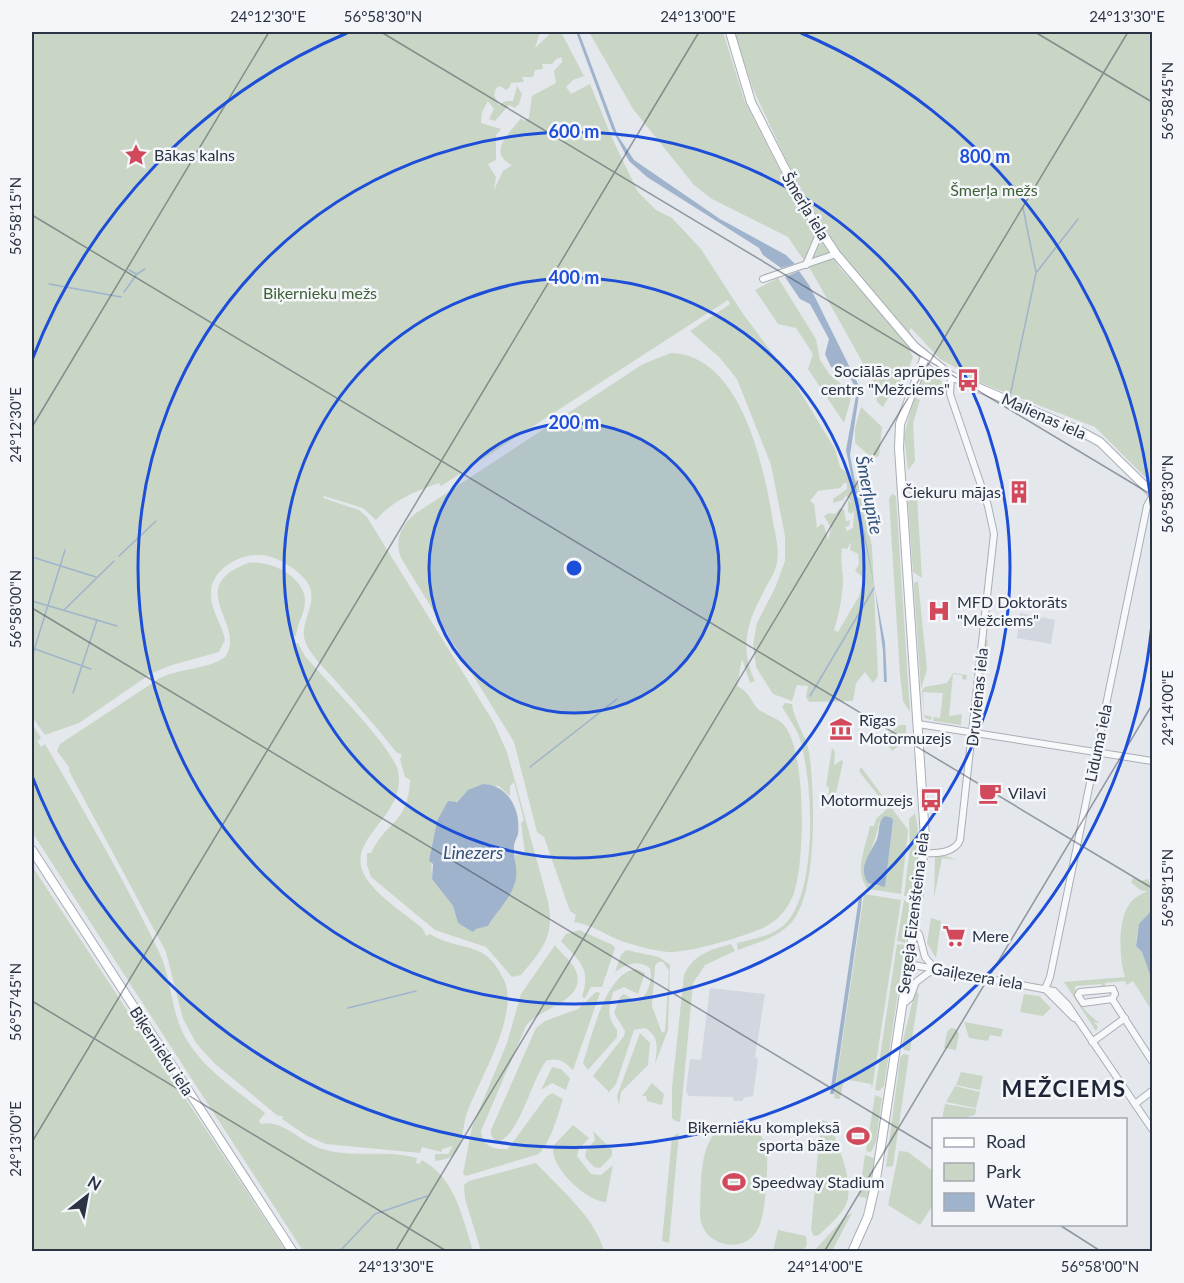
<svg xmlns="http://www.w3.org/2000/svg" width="1184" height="1283" viewBox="0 0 1184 1283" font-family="Lato,sans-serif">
<rect width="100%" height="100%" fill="#e4e7ec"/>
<g fill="#d2d6de">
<polygon points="1020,613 1055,620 1051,644 1017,638"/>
<polygon points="710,988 765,994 755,1057 758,1059 753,1096 743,1098 743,1101 734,1101 733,1097 689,1096 686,1091 690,1059 701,1060"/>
</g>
<g fill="#c9d6c5" fill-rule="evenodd">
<path d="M32 32H540L535 48 552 32H561L584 76 573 80 566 87 571 94 590 84 612 138 638 192 656 210 672 218 701 249 741 311 796 385 835 449 840 467 858 482 872 547 878 676 873 683 865 672 856 683 853 701 809 702 806 697 808 686 797 685 792 701 773 694 756 667 753 644 757 623 775 588 785 561V536L771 465 737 379 720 358 690 331 730 304 728 300 441 486 439 483C414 492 393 500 376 520L363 508 324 496 323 498 359 510 367 517 494 723 507 752 548 901C555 936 543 949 521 975L512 977 486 947 435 930 371 877 367 865V853H371C387 820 408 824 410 780L405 777 400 759 402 755 396 752C376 726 354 702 333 678 324 668 310 655 305 641 298 620 325 598 302 576 294 568 281 560 271 557 248 549 212 566 211 592 210 610 222 623 225 640L219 652 172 665 152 673 79 723 45 735 32 717ZM562 57V62L554 71 556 83 532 96 529 118 524 121 521 118C511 132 486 152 512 165L503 171 494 190 496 177 488 164 496 160V135L501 129 481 123 482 112 488 101 494 109 489 119 495 121 509 105 515 108 519 104 522 94 517 86 513 101H506L499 105 494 95 496 88 500 86 506 90 510 87 511 83 524 82 522 77H533L535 70 543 69 542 64H552L556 59ZM844 483H847V489L833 499V503L843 500 846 495 852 503 848 500V512L852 514 854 510 853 528 847 531 845 527 849 526 850 520 846 521 844 510 840 508 835 514 829 513 824 516 831 528 828 540 824 525 821 524 817 528 814 504 810 501 818 491 840 488ZM851 542 850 550 858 554 859 564 855 571 865 579 859 596 838 632 834 630C839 614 842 599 843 582 843 571 840 559 842 548L847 549ZM514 782 524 820 521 823 525 854 515 855V885L488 926C476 929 468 929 458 923L453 906 432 879 431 850 437 821 465 793 478 786H499L510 796V786Z"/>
<polygon points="589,32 723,32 745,102 799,207 840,268 911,346 909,349 913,357 900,389 891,393 883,407 877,402 873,381 812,272 788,237 712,199 694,185 633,109"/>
<polygon points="734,32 1152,32 1152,484 1095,427 968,378 962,371 940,359 911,328 909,331 916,341 837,252 791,170 753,89"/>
<polygon points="778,278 816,339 820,360 830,375 850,391 851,398 844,423 808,369 813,354 796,328 778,324 755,290"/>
<path d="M671 353C740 355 763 462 772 516 774 530 780 548 777 562 776 572 768 582 764 591 747 622 739 648 755 681L750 683 742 659 737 686C749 692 749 698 757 708 764 715 778 718 783 724 807 749 805 862 794 893 788 908 780 919 765 927 747 936 688 953 669 952 654 951 638 946 624 942 607 936 592 924 574 922L576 915 570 911 544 837 537 832 514 742 401 558C394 539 401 526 416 513L643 364Z"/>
<polygon points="933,371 939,375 943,385 922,396 915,394 924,372"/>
<polygon points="914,397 920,400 913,423 915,461 908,470 904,436"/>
<polygon points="861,407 882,427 879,456 872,458 855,443 855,428"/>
<polygon points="910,492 917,496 922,578 913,572 908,503"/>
<polygon points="892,494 896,496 910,712 903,701 900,675 889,499"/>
<path d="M248 563C268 559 302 575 305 598 306 612 297 623 296 636L290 637 292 644 298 643 305 656C326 681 393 747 398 771 408 819 338 839 368 881 381 899 406 914 423 929L426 936 430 934C461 953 485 938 504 980 520 1015 479 1079 467 1113 463 1124 463 1144 455 1153 450 1159 442 1160 435 1161V1154H448L453 1146 442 1149V1152L422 1147 420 1153 326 1144 307 1136 282 1119 283 1116H278L214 1063 196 1043 183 1019 166 952 69 771V767L57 751 60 744 160 678C180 668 210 669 225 657 248 625 182 588 248 563Z"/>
<polygon points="918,581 927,669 921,689 914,588 914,583"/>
<polygon points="985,640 988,640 978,726 976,720"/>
<polygon points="953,673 967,675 966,680 962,679 962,675 953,674 949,716 962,714 961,725 933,721 934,717 940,718 943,693 923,692 924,715 932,717 931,720 925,718 924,716 922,690 925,687 947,683"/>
<path d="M785 703 792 704C794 721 806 735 809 752 815 790 818 895 791 923 777 938 756 943 738 950L737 943C754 939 774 936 787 922 818 887 813 782 800 739 796 727 788 717 782 707Z"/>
<path d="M32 724 41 738 37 741 41 747 45 744C85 813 125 881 159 952 173 981 170 1014 188 1042 206 1071 239 1092 265 1113L259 1121 261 1124C282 1119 300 1141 319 1148 351 1159 385 1149 417 1158L416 1163 419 1164 422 1160C456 1179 462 1217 473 1251H303L32 832Z"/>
<path d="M900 725H906C907 738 903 743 892 751L883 738Z"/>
<polygon points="832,748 835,752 834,765 842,760 843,762 834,802 828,805 829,787 826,786"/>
<path d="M861 767 908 830 901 894 868 889C853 871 866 847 870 826H874L876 819 888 808 859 771ZM893 822 885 886H874L864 874C867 855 876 842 879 823Z"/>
<path d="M915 813C922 840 916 868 912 896H904L910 847 909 819Z"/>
<polygon points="942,855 957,860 942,858 934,898 935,857"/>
<polygon points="32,866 286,1251 32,1251"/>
<path d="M1133 878 1141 881 1148 879 1150 884 1152 882V910C1141 921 1136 930 1136 946L1142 952 1152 981V1011L1133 981 1127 985 1125 981 1105 983V987H1102L1101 984 1075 986C1076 1001 1087 1015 1100 1023L1094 1022 1098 1027 1096 1031 1064 982 1125 977C1119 958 1117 918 1131 902 1135 897 1142 894 1147 891L1140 890 1131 882Z"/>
<polygon points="864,894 901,900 872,1089 871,1084 844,1079 840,1099 834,1098"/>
<polygon points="904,900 911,905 905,943 897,941"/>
<polygon points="931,918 941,921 936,958 927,943"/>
<path d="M579 930 613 945 615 948 602 987H591L585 998 582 997C592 968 578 960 561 941L566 934Z"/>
<path d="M731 944 735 951 705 965 693 983 680 1122 675 1121 672 1118V1088L684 975C694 954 710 950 731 944Z"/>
<polygon points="897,944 905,945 884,1086 879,1091 875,1090"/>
<path d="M555 945C560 952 569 959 574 967 592 1001 539 1007 526 1026L481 1131C482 1146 494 1150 508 1149L546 1097 552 1093 563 1099C557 1117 552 1139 539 1154L466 1176 463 1174 472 1127 507 1043 521 994Z"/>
<path d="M626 950 659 957 670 965 668 1030 655 1064C657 1048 660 1037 645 1028L634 1030 616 1084 609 1092 593 1076 624 1036 625 1031 614 1013 620 997 624 994 637 1002C648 996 653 980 650 968 638 959 626 964 615 972L621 955ZM658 962H663L669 971 665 1031 662 1033 652 1006 655 966Z"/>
<path d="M636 969 645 973 638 994 624 987 613 992C609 1009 606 1016 617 1030V1037L588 1070 583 1063C592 1037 605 973 636 969Z"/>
<polygon points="915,991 919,994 910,1051 904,1050 902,1045"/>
<path d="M596 992 600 993 573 1070C563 1061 559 1057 546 1061 532 1079 518 1140 496 1142L491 1135V1130L536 1028 545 1021 578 1009Z"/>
<polygon points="1024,994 1039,996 1051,1008 1043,1016 1020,1012"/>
<polygon points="964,1022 1003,1029 1001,1037 990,1035 988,1041 969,1038"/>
<polygon points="951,1028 956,1029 959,1034 956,1050 944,1048 947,1032"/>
<polygon points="640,1033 650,1043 648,1065 621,1092 619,1105 617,1096"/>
<polygon points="903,1054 909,1055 893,1166 886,1167 900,1058"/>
<polygon points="552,1067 561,1069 570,1078 566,1090 552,1083 541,1090"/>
<polygon points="961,1072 983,1076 980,1090 956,1085"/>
<polygon points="652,1083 664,1094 662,1105 647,1101 646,1096 642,1096"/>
<polygon points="955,1086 980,1092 976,1108 946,1102"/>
<polygon points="875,1095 882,1098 876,1142 871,1152 866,1151"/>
<polygon points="945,1104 976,1109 975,1115 959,1119 942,1119"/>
<path d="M821 1120 828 1122 832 1128C838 1148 854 1181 847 1202 843 1214 828 1226 819 1235L814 1236 811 1230Z"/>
<path d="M729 1124C748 1122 762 1130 767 1149 768 1167 766 1214 758 1229 744 1256 702 1246 700 1216 702 1187 696 1135 729 1124Z"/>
<path d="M573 1125 589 1138 579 1149 577 1156 591 1174 601 1175 613 1165 606 1202C587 1202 547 1165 554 1145Z"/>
<polygon points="593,1131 612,1150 612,1156 600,1168 594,1167 585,1157 586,1151 595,1140"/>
<polygon points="679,1133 669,1243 662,1241 672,1137"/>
<polygon points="899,1151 908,1152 933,1171 933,1205 920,1225 888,1205"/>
<polygon points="865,1155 874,1158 867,1198 859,1197"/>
<path d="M536 1163C559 1188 595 1217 604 1251H481L465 1199 464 1185 469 1181Z"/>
<polygon points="852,1213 832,1251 814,1251 846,1216"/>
<polygon points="778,1230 806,1236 807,1245 803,1251 773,1251"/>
</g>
<g fill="#9fb4cc">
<polygon points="576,32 579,32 618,136 634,160 720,219 786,255 795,264 781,268 763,255 759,248 647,177 629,161 612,129"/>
<polygon points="799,271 809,285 860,388 850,455 885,643 887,682 884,682 883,651 875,590 846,450 857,390 847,372 831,367 825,354 829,339 810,304 800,299 785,277"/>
<path d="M483 784C508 785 521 809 518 834 517 838 514 842 514 847 513 860 519 870 515 883 510 899 496 912 488 926L476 929 473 932 458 923 453 906 432 879 433 864 429 861 437 821 448 801 457 802 468 790Z"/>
<path d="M885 816 892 818 893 821 885 887 868 883C858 868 869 855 875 843 881 835 876 823 885 816Z"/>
<polygon points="859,897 862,897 861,908 834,1094 830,1094"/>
<polygon points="1152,910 1152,981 1142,952 1136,946 1139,924"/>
</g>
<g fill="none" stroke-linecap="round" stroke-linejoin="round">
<g stroke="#9fb4cc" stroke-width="1.5">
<polyline points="1023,208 1036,272"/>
<polyline points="129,270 136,274"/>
<polyline points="49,284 121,297"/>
<polyline points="124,292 137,274 145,269"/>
<polyline points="1010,396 1036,273 1078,219"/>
<polyline points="119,556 156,521"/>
<polyline points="32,557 96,577"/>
<polyline points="32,601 117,626"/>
<polyline points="64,610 114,561"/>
<polyline points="32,648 91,669"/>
<polyline points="32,657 65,550"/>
<polyline points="73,693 97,620"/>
<polyline points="810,696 874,588"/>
<polyline points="530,767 617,699"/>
<polyline points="348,1008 416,991"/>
<polyline points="339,1252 375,1214 427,1196"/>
</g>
<g stroke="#a9aeb7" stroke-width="8">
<g id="street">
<polyline points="806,265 820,232"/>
<polyline points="763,279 836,254"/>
<polyline points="918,724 1152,761"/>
<path d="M924 853C936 854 955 853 960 840L994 534 988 506 950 394 951 376"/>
<polyline points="913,929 919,934 925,957 934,968"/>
<polyline points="908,964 1054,991 1067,1004 1152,1129"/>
<polyline points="1045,989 1050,977 1147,506 1152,497"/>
<polyline points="1045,989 1074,1018"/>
<polyline points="1112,999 1083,1003 1078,995 1080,992 1113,989 1115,994 1112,999 1152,1061"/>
<polyline points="902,1005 910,998 916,982 935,968"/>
<polyline points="1092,1042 1125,1018"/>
<polyline points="1135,1104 1152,1091"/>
</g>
</g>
<g stroke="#a9aeb7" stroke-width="10">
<g id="secondary">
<polyline points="730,32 751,102 803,204 836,254 914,346 951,376 1080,431 1100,442 1152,493"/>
<polyline points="32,850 293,1252"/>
<polyline points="852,1252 868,1216 875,1186 918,900 925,837 899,448 900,424 925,357"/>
</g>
</g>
<use href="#street" stroke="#f7f8fa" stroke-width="6"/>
<use href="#secondary" stroke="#fff" stroke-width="8"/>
</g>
<path fill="none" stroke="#2b3445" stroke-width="1.5" stroke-opacity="0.45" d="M381 32 1152 495M1035 32 1152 102M32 215 1152 888M32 427 269 32M32 608 934 1150M32 1001 448 1252M32 1142 699 32M1058 1224 1102 1252M395 1252 1128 32M824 1252 1152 705"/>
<circle cx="574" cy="568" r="145" fill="#1d4ed8" fill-opacity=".12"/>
<g fill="none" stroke="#1d4ed8" stroke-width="3">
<circle cx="574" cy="568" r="145"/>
<circle cx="574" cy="568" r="290"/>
<circle cx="574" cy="568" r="436"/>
<path d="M1152 624A581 581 0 0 1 32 776M32 360A581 581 0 0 1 347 33M801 33A581 581 0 0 1 1152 512"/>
</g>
<defs>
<g id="sight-bare" transform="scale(1.8)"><path d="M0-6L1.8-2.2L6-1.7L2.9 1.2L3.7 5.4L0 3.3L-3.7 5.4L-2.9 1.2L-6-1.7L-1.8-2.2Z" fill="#d1495b" stroke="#f4f6f9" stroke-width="2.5" paint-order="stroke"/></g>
<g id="bus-bare" transform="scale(1.8)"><path d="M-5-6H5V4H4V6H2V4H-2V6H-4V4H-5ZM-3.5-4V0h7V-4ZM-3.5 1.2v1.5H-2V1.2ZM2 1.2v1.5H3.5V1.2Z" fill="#d1495b" stroke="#f4f6f9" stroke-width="2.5" paint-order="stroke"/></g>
<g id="building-bare" transform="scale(1.8)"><path d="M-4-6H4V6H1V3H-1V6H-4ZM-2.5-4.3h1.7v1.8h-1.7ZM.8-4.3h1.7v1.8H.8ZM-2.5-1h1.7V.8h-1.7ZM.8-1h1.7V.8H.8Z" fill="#d1495b" stroke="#f4f6f9" stroke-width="2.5" paint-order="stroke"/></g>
<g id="hospital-bare" transform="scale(1.8)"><path d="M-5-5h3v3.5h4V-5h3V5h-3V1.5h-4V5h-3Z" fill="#d1495b" stroke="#f4f6f9" stroke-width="2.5" paint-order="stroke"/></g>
<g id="museum-bare" transform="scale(1.8)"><path d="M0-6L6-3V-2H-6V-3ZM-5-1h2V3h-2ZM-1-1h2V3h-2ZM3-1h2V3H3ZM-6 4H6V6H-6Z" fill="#d1495b" stroke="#f4f6f9" stroke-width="2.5" paint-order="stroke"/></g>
<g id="cafe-bare" transform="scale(1.8)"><path d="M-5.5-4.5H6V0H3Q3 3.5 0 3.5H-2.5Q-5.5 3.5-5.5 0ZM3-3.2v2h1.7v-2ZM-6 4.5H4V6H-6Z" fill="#d1495b" stroke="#f4f6f9" stroke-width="2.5" paint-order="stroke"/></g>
<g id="supermarket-bare" transform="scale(1.8)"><path d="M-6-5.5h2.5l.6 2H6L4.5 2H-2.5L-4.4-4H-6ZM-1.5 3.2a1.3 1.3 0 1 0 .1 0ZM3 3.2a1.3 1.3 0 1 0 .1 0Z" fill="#d1495b" stroke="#f4f6f9" stroke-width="2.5" paint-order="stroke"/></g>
<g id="stadium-bare" transform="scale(1.8)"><path d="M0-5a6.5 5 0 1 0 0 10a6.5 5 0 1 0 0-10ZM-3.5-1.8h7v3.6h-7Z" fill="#d1495b" stroke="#f4f6f9" stroke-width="2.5" paint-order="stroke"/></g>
</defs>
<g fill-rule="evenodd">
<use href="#sight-bare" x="136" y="155"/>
<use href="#bus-bare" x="968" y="380"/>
<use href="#building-bare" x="1019" y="492"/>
<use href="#hospital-bare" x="939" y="611"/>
<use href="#museum-bare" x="841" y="729"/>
<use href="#cafe-bare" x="990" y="793"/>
<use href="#bus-bare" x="931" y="800"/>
<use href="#supermarket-bare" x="954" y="936"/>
<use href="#stadium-bare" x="858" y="1136"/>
<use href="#stadium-bare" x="734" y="1182"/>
</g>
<g text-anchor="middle" stroke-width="5" stroke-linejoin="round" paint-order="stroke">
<g font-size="16" fill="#2b3445" stroke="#f4f6f9" text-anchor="start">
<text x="154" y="161">Bākas kalns</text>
<text x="950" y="377" text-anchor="end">Sociālās aprūpes<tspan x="950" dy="18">centrs "Mežciems"</tspan></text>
<text x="1001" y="498" text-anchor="end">Čiekuru mājas</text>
<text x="957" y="608">MFD Doktorāts<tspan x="957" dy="18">"Mežciems"</tspan></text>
<text x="859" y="726">Rīgas<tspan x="859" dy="18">Motormuzejs</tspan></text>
<text x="1008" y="799">Vilavi</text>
<text x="913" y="806" text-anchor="end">Motormuzejs</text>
<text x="972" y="942">Mere</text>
<text x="840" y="1133" text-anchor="end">Biķernieku kompleksā<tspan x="840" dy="18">sporta bāze</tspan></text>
<text x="752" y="1188">Speedway Stadium</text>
</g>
<g font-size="16" fill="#3f6138" stroke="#f4f6f9">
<text x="994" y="196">Šmerļa mežs</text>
<text x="320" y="299">Biķernieku mežs</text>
</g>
<g font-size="16" fill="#2b3445" stroke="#f4f6f9">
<text transform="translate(806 206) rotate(59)" y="6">Šmerļa iela</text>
<text transform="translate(1044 416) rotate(24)" y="6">Malienas iela</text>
<text transform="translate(977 697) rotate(-84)" y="6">Druvienas iela</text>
<text transform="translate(1098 743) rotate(-78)" y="6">Līduma iela</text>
<text transform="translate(913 913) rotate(-83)" y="6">Sergeja Eizenšteina iela</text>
<text transform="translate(977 976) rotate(10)" y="6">Gaiļezera iela</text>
<text transform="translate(162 1051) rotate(57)" y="6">Biķernieku iela</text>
</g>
<g font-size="18" font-style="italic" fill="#34527a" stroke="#f4f6f9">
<text transform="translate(869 495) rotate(79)" y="6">Šmerļupīte</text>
<text x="473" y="859">Linezers</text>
</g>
<g font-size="22" font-weight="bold" letter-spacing="1.5" fill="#1d2536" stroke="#f4f6f9">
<text x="1064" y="1097">MEŽCIEMS</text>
</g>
</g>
<circle cx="574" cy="568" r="9" fill="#1d4ed8" stroke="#f4f6f9" stroke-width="3"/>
<g font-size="18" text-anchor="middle" font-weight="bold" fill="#1d4ed8" stroke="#f4f6f9" stroke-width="5" stroke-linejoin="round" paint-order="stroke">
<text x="574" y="138">600 m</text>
<text x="985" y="163">800 m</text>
<text x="574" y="284">400 m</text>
<text x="574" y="429">200 m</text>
</g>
<rect width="1184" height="1283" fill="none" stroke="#f4f6f9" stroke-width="66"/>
<rect x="932" y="1118" width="195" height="108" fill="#f4f6f9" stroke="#a4a8b1" stroke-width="1.5"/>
<rect x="944" y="1138" width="30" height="9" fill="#ffffff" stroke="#a4a8b1" stroke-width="1.5"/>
<text x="986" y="1148" font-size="18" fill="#2b3445">Road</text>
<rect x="944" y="1163" width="30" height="18" fill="#c9d6c5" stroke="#a4a8b1" stroke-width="1.5"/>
<text x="986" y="1178" font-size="18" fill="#2b3445">Park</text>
<rect x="944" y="1193" width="30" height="18" fill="#9fb4cc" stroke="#a4a8b1" stroke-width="1.5"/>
<text x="986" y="1208" font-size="18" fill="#2b3445">Water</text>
<g transform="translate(87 1196) rotate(31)" stroke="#f4f6f9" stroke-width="4.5" paint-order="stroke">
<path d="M0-4.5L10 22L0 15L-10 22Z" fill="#2b3445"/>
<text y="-9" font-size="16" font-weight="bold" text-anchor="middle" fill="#2b3445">N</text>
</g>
<rect x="33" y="33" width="1118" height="1217" fill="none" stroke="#2b3445" stroke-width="2"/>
<g font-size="15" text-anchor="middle" fill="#2b3445">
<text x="268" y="22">24°12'30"E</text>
<text x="383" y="22">56°58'30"N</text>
<text x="698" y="22">24°13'00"E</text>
<text x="1127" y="22">24°13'30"E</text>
<text transform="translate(1168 101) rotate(-90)" y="5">56°58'45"N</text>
<text transform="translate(16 216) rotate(-90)" y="5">56°58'15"N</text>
<text transform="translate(16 425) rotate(-90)" y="5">24°12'30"E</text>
<text transform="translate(1168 494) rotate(-90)" y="5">56°58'30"N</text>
<text transform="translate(16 609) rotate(-90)" y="5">56°58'00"N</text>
<text transform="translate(1168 708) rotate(-90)" y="5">24°14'00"E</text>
<text transform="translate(1168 888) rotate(-90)" y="5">56°58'15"N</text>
<text transform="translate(16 1002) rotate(-90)" y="5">56°57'45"N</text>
<text transform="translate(16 1139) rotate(-90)" y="5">24°13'00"E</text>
<text x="396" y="1272">24°13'30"E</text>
<text x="825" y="1272">24°14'00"E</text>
<text x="1100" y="1272">56°58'00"N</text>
</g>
</svg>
